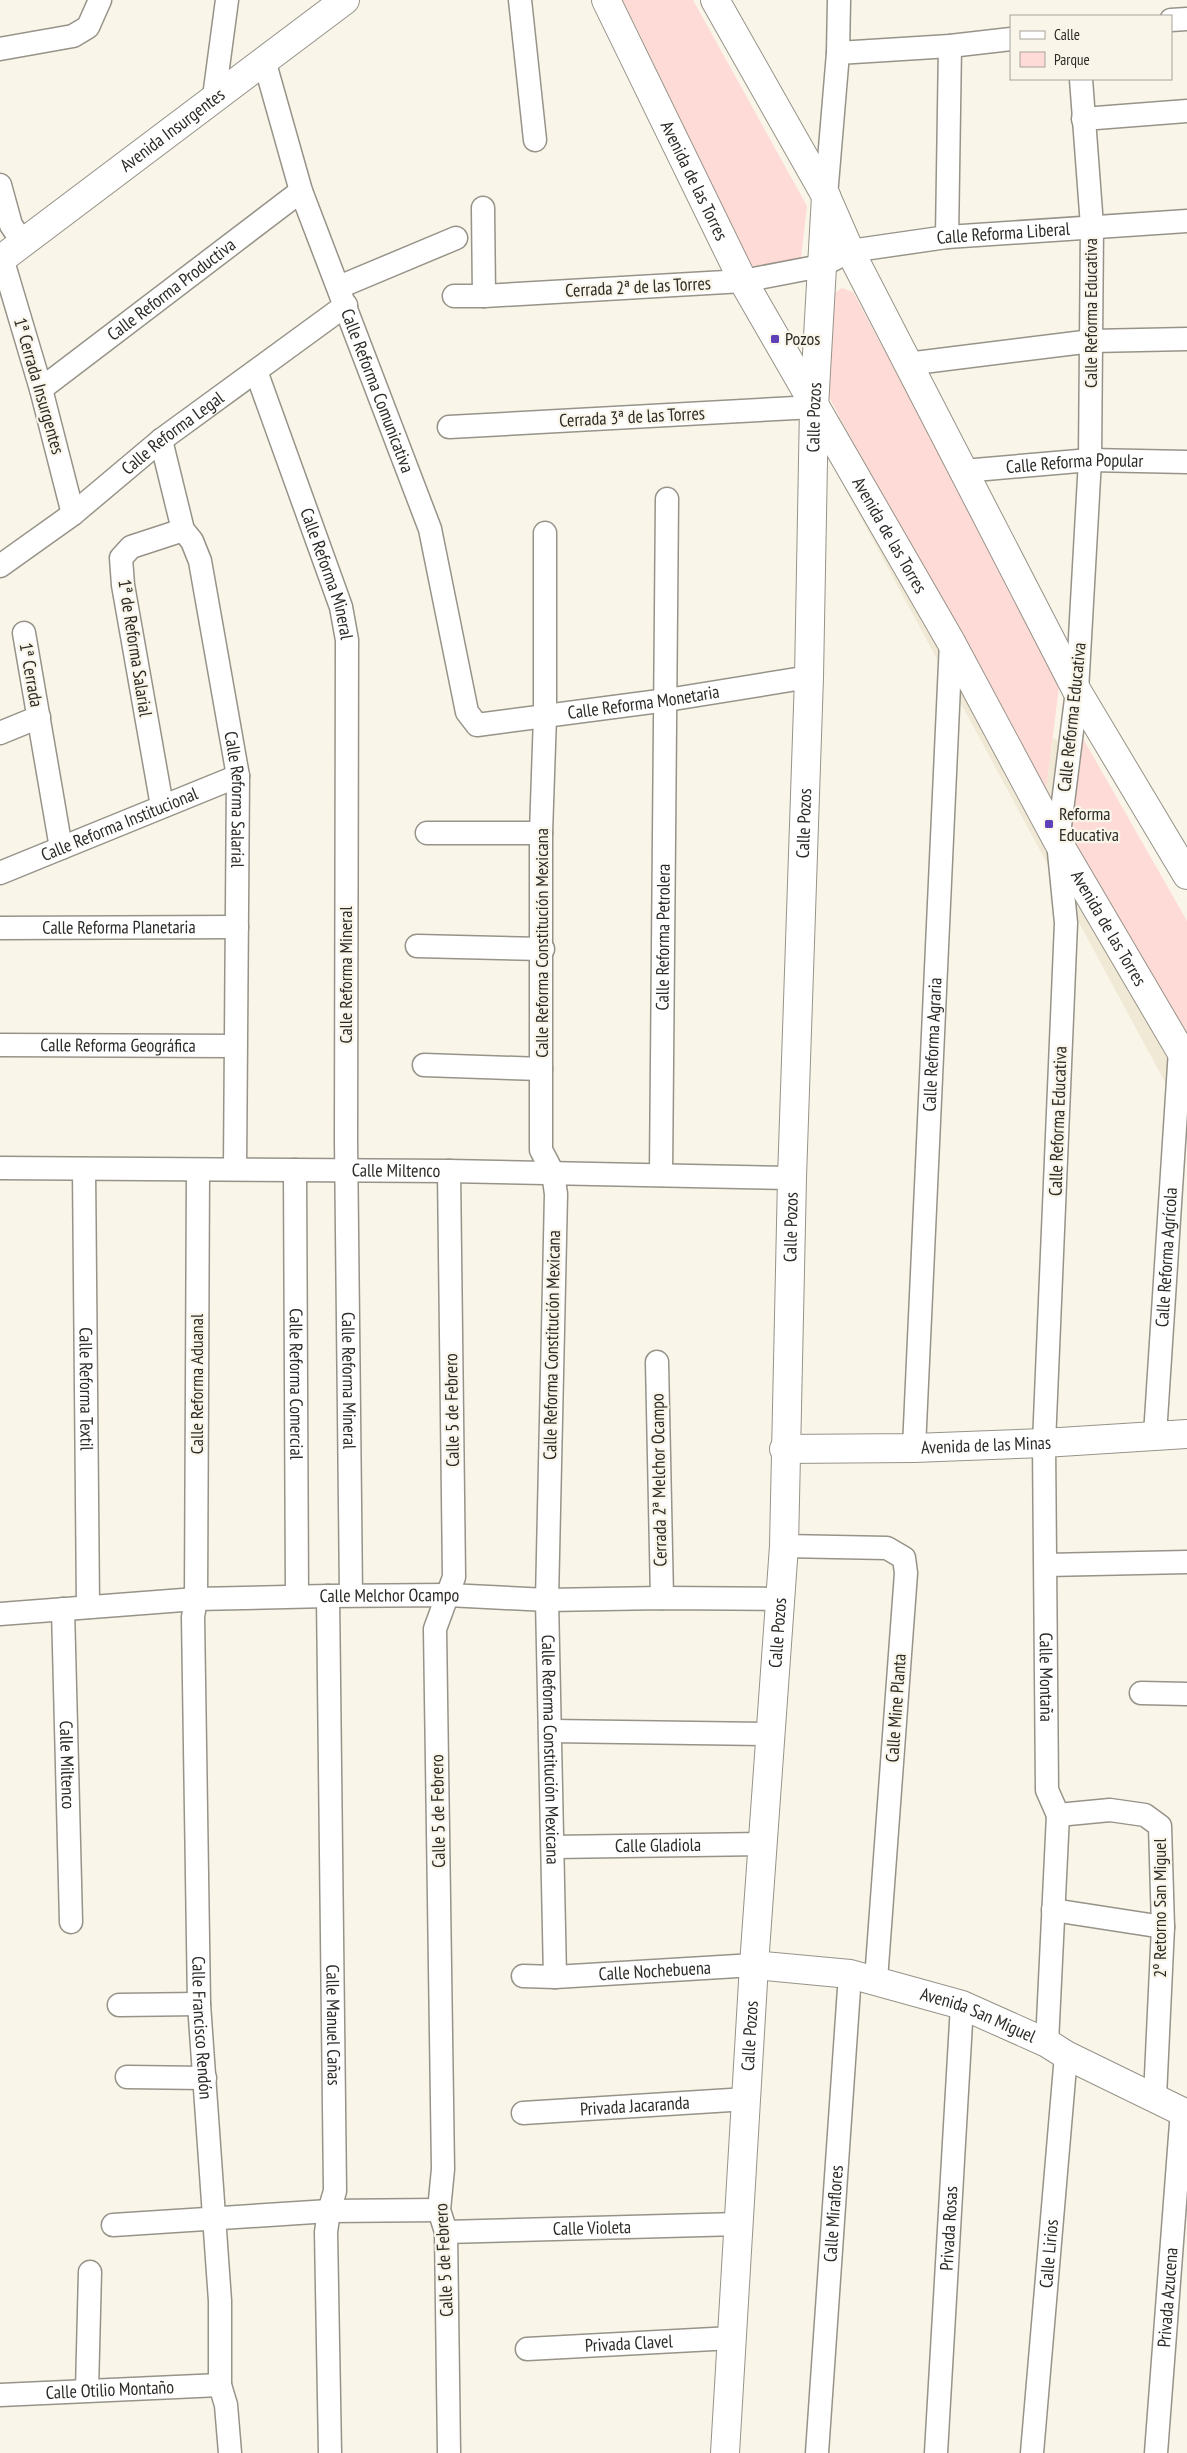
<svg xmlns="http://www.w3.org/2000/svg" width="1187" height="2453" viewBox="0 0 1187 2453" font-family="'PT Sans Narrow',sans-serif">
<rect width="100%" height="100%" fill="#f9f5e9"/>
<polygon fill="#f0e9d6" points="840,416 1044,805 1053,738 1078,754 1187,1045 1187,1123 819,440"/>
<g fill="#fedbd7">
<polygon points="623,0 693,0 807,206 801,259 752,267"/>
<polygon points="842,288 853,292 1060,679 1044,807 826,391 832,295"/>
<polygon points="1081,735 1187,921 1187,1045 1068,844"/>
</g>
<g fill="none" stroke-linecap="round" stroke-linejoin="round">
<g stroke="#979389" stroke-width="25">
<g id="minor">
<polyline points="520,0 535,140"/>
<polyline points="1171,20 1187,19"/>
<polyline points="0,49 73,36 88,27 100,0"/>
<polyline points="838,53 950,46 1011,39"/>
<path id="s1" d="M264 60 301 191 430 529 467 712 477 725 667 700 809 677"/>
<path id="s2" d="M1081 79 1092 226 1090 460 1077 691 1058 842 1066 923 1044 1443 1047 1790 1058 1815 1110 1810 1145 1815 1160 1826 1163 1927 1155 2097"/>
<polyline points="214,97 227,0"/>
<polyline points="1083,119 1187,111"/>
<polyline points="0,185 11,225 23,243"/>
<polyline points="826,196 838,53 839,0"/>
<polyline points="483,208 484,296"/>
<polyline points="947,237 950,46"/>
<polyline points="2,258 41,389 73,514"/>
<polyline points="339,287 456,238"/>
<path id="s3" d="M454 296H484L743 281 821 266 850 251 947 237 1187 221"/>
<polyline points="907,364 1092,341 1187,339"/>
<path id="s4" d="M256 371 341 607 347 640 346 1140 351 1595"/>
<path id="s5" d="M41 389 301 191"/>
<polyline points="449,427 814,407"/>
<path id="s6" d="M161 440 183 530 192 541 200 561 238 776 235 1169"/>
<path id="s7" d="M963 471 1090 460 1187 462"/>
<path id="s8" d="M545 533V716L541 833V1150L553 1173 556 1194 547 1600 555 1977"/>
<path id="s9" d="M0 566 73 514 161 440 346 305"/>
<polyline points="24,633 61,848"/>
<polyline points="0,733 39,717"/>
<polyline points="162,806 123,585 121,558 131,547 183,530"/>
<polyline points="427,833 541,833"/>
<path id="s10" d="M0 873 238 776"/>
<path id="s11" d="M0 928 237 927"/>
<polyline points="417,946 543,949"/>
<path id="s12" d="M0 1045 235 1046"/>
<polyline points="424,1065 541,1069"/>
<path id="s13" d="M0 1168 449 1171 792 1178"/>
<path id="s14" d="M84 1169 88 1607"/>
<path id="s15" d="M198 1170 196 1599 193 1617 199 2004 220 2301V2385L226 2405 230 2453"/>
<path id="s16" d="M295 1170 297 1596"/>
<path id="s17" d="M661 1175 667 499"/>
<polyline points="657,1362 662,1598"/>
<path id="s18" d="M1155 1435 1180 1050"/>
<path id="s19" d="M914 1448 951 642"/>
<polyline points="784,1546 887,1548 904,1558 906,1573 876,1980"/>
<polyline points="1046,1565 1187,1562"/>
<path id="s20" d="M328 1596 335 2191 329 2211 326 2232 330 2453"/>
<path id="s21" d="M63 1609 71 1922"/>
<path id="s22" d="M0 1614 196 1599 328 1596 448 1595 547 1600 662 1598 779 1599"/>
<polyline points="1141,1693 1187,1694"/>
<polyline points="551,1731 770,1734"/>
<path id="s23" d="M553 1847 763 1844"/>
<polyline points="1053,1910 1163,1927"/>
<path id="s24" d="M523 1976 555 1977 754 1965"/>
<polyline points="119,2005 199,2004"/>
<polyline points="1047,2043 1058,1815"/>
<polyline points="127,2077 205,2078"/>
<path id="s25" d="M523 2113 747 2099"/>
<polyline points="113,2225 329,2211 439,2210"/>
<path id="s26" d="M446 2232 739 2224"/>
<path id="s27" d="M527 2349 732 2338"/>
<polyline points="87,2390 90,2272"/>
<path id="s28" d="M0 2395 220 2385"/>
<polyline points="449,2453 446,2232 439,2210 443,2169 435,1629 454,1577 449,1171"/>
<path id="s29" d="M817 2453 850 1974"/>
<path id="s30" d="M936 2453 962 2005"/>
<path id="s31" d="M1032 2453 1066 2055"/>
<path id="s32" d="M1156 2453 1182 2110"/>
</g>
</g>
<g stroke="#979389" stroke-width="30">
<g id="tertiary">
<path id="s33" d="M606 0 743 281 951 642 1058 842 1187 1062"/>
<polyline points="715,0 826,196 850,251 1077,691 1187,875"/>
<path id="s34" d="M0 260 345 0"/>
<path id="s35" d="M784 1449 914 1448 1044 1443 1187 1434"/>
<path id="s36" d="M754 1965 850 1974 962 2005 1047 2043 1066 2055 1187 2114"/>
<path id="s37" d="M725 2453 754 1965 784 1546 792 1178 809 677 814 407 826 196"/>
</g>
</g>
<use href="#minor" stroke="#fff" stroke-width="22"/>
<use href="#tertiary" stroke="#fff" stroke-width="28"/>
</g>
<g fill="#5e40b8" stroke="#f9f5e9" stroke-width="2">
<rect x="770" y="334" width="10" height="10" rx="2.5"/>
<rect x="1044" y="819" width="10" height="10" rx="2.5"/>
</g>
<g text-anchor="middle" stroke-width="4.5" stroke-linejoin="round" paint-order="stroke">
<g font-size="18" fill="#2d2b27" stroke="#f9f5e9">
<text dy="6" stroke="none"><textPath href="#s34" startOffset="216">Avenida Insurgentes</textPath></text>
<text dy="6" stroke="none"><textPath href="#s33" startOffset="201">Avenida de las Torres</textPath></text>
<text dy="6" stroke="none"><textPath href="#s3" startOffset="556">Calle Reforma Liberal</textPath></text>
<text transform="translate(638 287) rotate(-3)" y="6">Cerrada 2ª de las Torres</text>
<text dy="6" stroke="none"><textPath href="#s5" startOffset="164">Calle Reforma Productiva</textPath></text>
<text transform="translate(1091 313) rotate(-90)" y="6">Calle Reforma Educativa</text>
<text transform="translate(39 386) rotate(74)" y="6">1ª Cerrada Insurgentes</text>
<text dy="6" stroke="none"><textPath href="#s1" startOffset="350">Calle Reforma Comunicativa</textPath></text>
<text transform="translate(632 417) rotate(-3)" y="6">Cerrada 3ª de las Torres</text>
<text dy="6" stroke="none"><textPath href="#s37" startOffset="2038">Calle Pozos</textPath></text>
<text dy="6" stroke="none"><textPath href="#s9" startOffset="218">Calle Reforma Legal</textPath></text>
<text dy="6" stroke="none"><textPath href="#s7" startOffset="112">Calle Reforma Popular</textPath></text>
<text dy="6" stroke="none"><textPath href="#s33" startOffset="606">Avenida de las Torres</textPath></text>
<text dy="6" stroke="none"><textPath href="#s4" startOffset="215">Calle Reforma Mineral</textPath></text>
<text transform="translate(135 648) rotate(81)" y="6">1ª de Reforma Salarial</text>
<text transform="translate(31 675) rotate(80)" y="6">1ª Cerrada</text>
<text dy="6" stroke="none"><textPath href="#s1" startOffset="869">Calle Reforma Monetaria</textPath></text>
<text transform="translate(1072 717) rotate(-84)" y="6">Calle Reforma Educativa</text>
<text dy="6" stroke="none"><textPath href="#s6" startOffset="370">Calle Reforma Salarial</textPath></text>
<text dy="6" stroke="none"><textPath href="#s37" startOffset="1632">Calle Pozos</textPath></text>
<text dy="6" stroke="none"><textPath href="#s10" startOffset="129">Calle Reforma Institucional</textPath></text>
<text dy="6" stroke="none"><textPath href="#s11" startOffset="119">Calle Reforma Planetaria</textPath></text>
<text dy="6" stroke="none"><textPath href="#s33" startOffset="1056">Avenida de las Torres</textPath></text>
<text dy="6" stroke="none"><textPath href="#s17" startOffset="238">Calle Reforma Petrolera</textPath></text>
<text transform="translate(542 943) rotate(-90)" y="6">Calle Reforma Constitución Mexicana</text>
<text transform="translate(346 975) rotate(-90)" y="6">Calle Reforma Mineral</text>
<text dy="6" stroke="none"><textPath href="#s19" startOffset="404">Calle Reforma Agraria</textPath></text>
<text dy="6" stroke="none"><textPath href="#s12" startOffset="118">Calle Reforma Geográfica</textPath></text>
<text transform="translate(1058 1121) rotate(-88)" y="6">Calle Reforma Educativa</text>
<text dy="6" stroke="none"><textPath href="#s13" startOffset="396">Calle Miltenco</textPath></text>
<text dy="6" stroke="none"><textPath href="#s37" startOffset="1228">Calle Pozos</textPath></text>
<text dy="6" stroke="none"><textPath href="#s18" startOffset="178">Calle Reforma Agrícola</textPath></text>
<text transform="translate(552 1345) rotate(-89)" y="6">Calle Reforma Constitución Mexicana</text>
<text dy="6" stroke="none"><textPath href="#s4" startOffset="1025">Calle Reforma Mineral</textPath></text>
<text dy="6" stroke="none"><textPath href="#s16" startOffset="214">Calle Reforma Comercial</textPath></text>
<text transform="translate(197 1384) rotate(-90)" y="6">Calle Reforma Aduanal</text>
<text dy="6" stroke="none"><textPath href="#s14" startOffset="220">Calle Reforma Textil</textPath></text>
<text transform="translate(452 1410) rotate(-91)" y="6">Calle 5 de Febrero</text>
<text dy="6" stroke="none"><textPath href="#s35" startOffset="202">Avenida de las Minas</textPath></text>
<text transform="translate(659 1480) rotate(-91)" y="6">Cerrada 2ª Melchor Ocampo</text>
<text dy="6" stroke="none"><textPath href="#s22" startOffset="390">Calle Melchor Ocampo</textPath></text>
<text dy="6" stroke="none"><textPath href="#s37" startOffset="822">Calle Pozos</textPath></text>
<text dy="6" stroke="none"><textPath href="#s2" startOffset="1601">Calle Montaña</textPath></text>
<text transform="translate(896 1708) rotate(-86)" y="6">Calle Mine Planta</text>
<text dy="6" stroke="none"><textPath href="#s8" startOffset="1220">Calle Reforma Constitución Mexicana</textPath></text>
<text dy="6" stroke="none"><textPath href="#s21" startOffset="156">Calle Miltenco</textPath></text>
<text transform="translate(438 1811) rotate(-91)" y="6">Calle 5 de Febrero</text>
<text dy="6" stroke="none"><textPath href="#s23" startOffset="105">Calle Gladiola</textPath></text>
<text transform="translate(1160 1908) rotate(-90)" y="6">2º Retorno San Miguel</text>
<text dy="6" stroke="none"><textPath href="#s24" startOffset="132">Calle Nochebuena</textPath></text>
<text dy="6" stroke="none"><textPath href="#s36" startOffset="231">Avenida San Miguel</textPath></text>
<text dy="6" stroke="none"><textPath href="#s20" startOffset="429">Calle Manuel Cañas</textPath></text>
<text dy="6" stroke="none"><textPath href="#s15" startOffset="858">Calle Francisco Rendón</textPath></text>
<text dy="6" stroke="none"><textPath href="#s37" startOffset="418">Calle Pozos</textPath></text>
<text dy="6" stroke="none"><textPath href="#s25" startOffset="112">Privada Jacaranda</textPath></text>
<text dy="6" stroke="none"><textPath href="#s29" startOffset="240">Calle Miraflores</textPath></text>
<text dy="6" stroke="none"><textPath href="#s26" startOffset="146">Calle Violeta</textPath></text>
<text dy="6" stroke="none"><textPath href="#s30" startOffset="225">Privada Rosas</textPath></text>
<text dy="6" stroke="none"><textPath href="#s31" startOffset="200">Calle Lirios</textPath></text>
<text transform="translate(444 2260) rotate(-93)" y="6">Calle 5 de Febrero</text>
<text dy="6" stroke="none"><textPath href="#s32" startOffset="156">Privada Azucena</textPath></text>
<text dy="6" stroke="none"><textPath href="#s27" startOffset="102">Privada Clavel</textPath></text>
<text dy="6" stroke="none"><textPath href="#s28" startOffset="110">Calle Otilio Montaño</textPath></text>
</g>
<g font-size="18" fill="#2d2b27" stroke="#f9f5e9" text-anchor="start">
<text x="785" y="345">Pozos</text>
<text x="1059" y="820">Reforma<tspan x="1059" dy="21">Educativa</tspan></text>
</g>
</g>
<rect x="1010" y="15" width="162" height="65" fill="#f9f5e9" stroke="#a7a49b"/>
<rect x="1020" y="31" width="25" height="8" fill="#ffffff" stroke="#a7a49b"/>
<text x="1054" y="40" font-size="15" fill="#2d2b27">Calle</text>
<rect x="1020" y="52" width="25" height="15" fill="#fedbd7" stroke="#a7a49b"/>
<text x="1054" y="65" font-size="15" fill="#2d2b27">Parque</text>
</svg>
